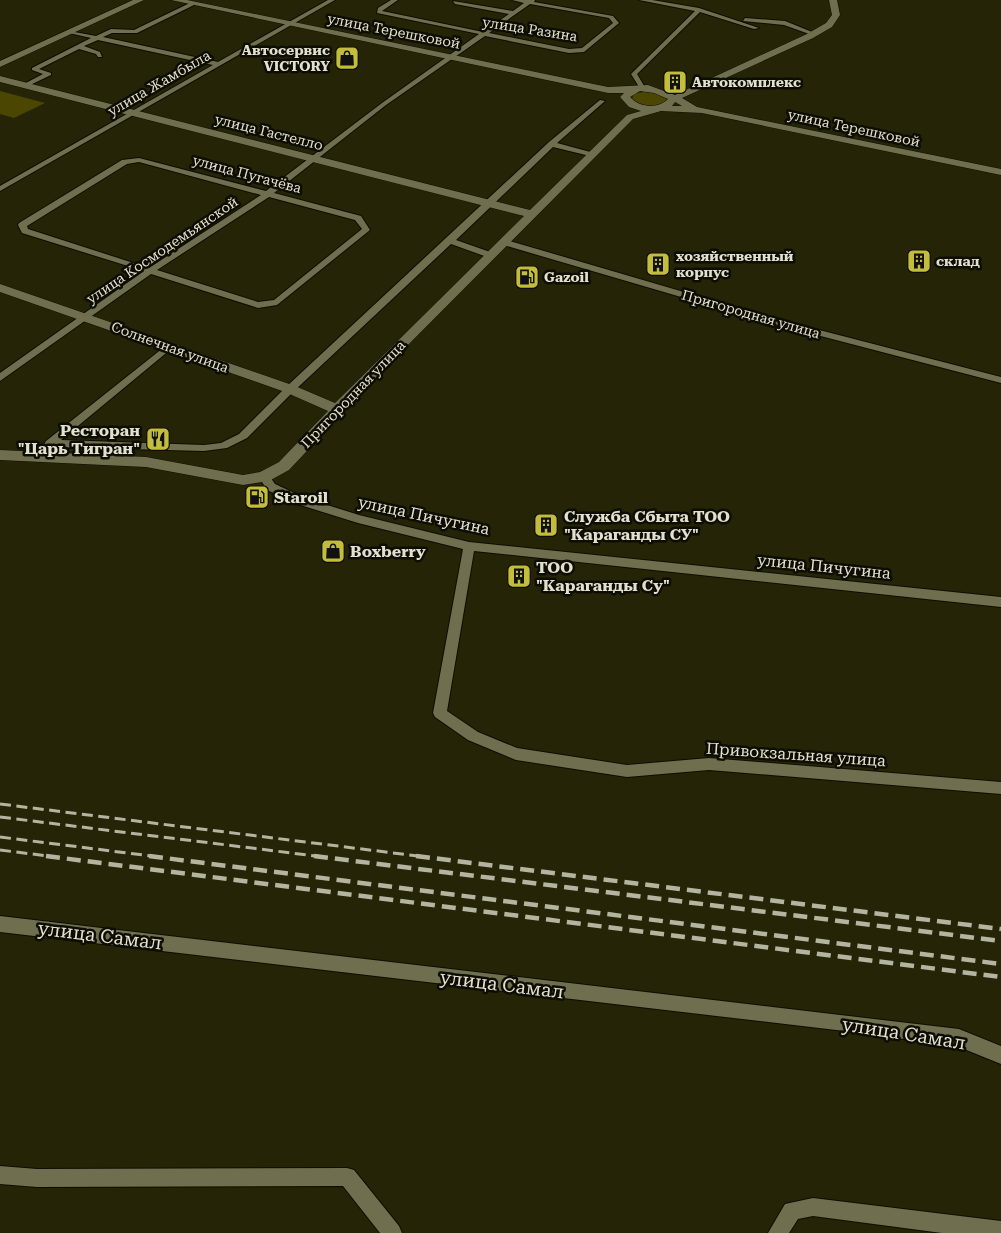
<svg xmlns="http://www.w3.org/2000/svg" width="1001" height="1233" viewBox="0 0 1001 1233" font-family="'Roboto Serif',serif">
<rect width="100%" height="100%" fill="#262406"/>
<g fill="#4b4703">
<polygon points="0,91 45,103 14,118 0,114"/>
<path d="M648 91 665 96 667 100C659 110 640 107 632 99L634 94Z"/>
</g>
<g fill="none" stroke-linecap="round" stroke-linejoin="round">
<g stroke="#0f0d00" stroke-width="2">
<g id="street">
<polygon points="328,0 335,0 0,191 0,186 213,65 98,40 84,46 100,52 102,57 98,57 96,54 79,49 39,69 51,73 51,75 28,86 24,86 24,84 43,74 32,70 32,68 91,38 69,33 69,31 96,36 111,29 134,30 192,2 194,5 137,33 112,33 103,37 218,62"/>
<path d="M391 0H398L382 11 483 32 509 14 455 4 453 1 513 11 524 3 512 0H535L534 2 613 16 619 23 584 52 569 53 485 36 386 105 274 193 361 216 370 230 277 305 258 308 151 274 0 381V373L144 271 22 233 18 225 19 223 122 160 139 158 266 191 382 103 479 34 377 13 378 8ZM530 4 609 18 613 23 582 48 569 49 489 33ZM139 162 261 195 149 268 28 229 27 226 127 164ZM269 197 355 220 362 229 274 300 258 302 157 270Z"/>
<polygon points="639,0 652,0 699,8 759,28 754,29 700,12 637,74 646,89 643,91 641,90 631,74 695,11"/>
<polygon points="745,18 785,21 817,34 812,35 784,25 743,21"/>
<polygon points="600,100 605,101 557,143 594,153 594,157 553,147 456,240 493,253 493,257 487,257 451,244 294,391 247,438 227,448 204,451 53,447 47,459 39,459 38,456 46,441 168,344 173,347 171,349 61,440 204,445 221,443 239,434 286,387 549,142"/>
<polygon points="503,239 769,317 1001,377 1001,383 763,321 500,244 500,240"/>
<polygon points="264,473 268,474 275,484 305,498 359,515 469,542 1001,597 1001,607 474,551 447,711 478,732 517,748 627,765 709,758 1001,782 1001,794 709,770 627,777 516,760 468,740 435,717 433,713 463,549 358,523 297,504 267,490 259,477"/>
<polygon points="0,916 959,1029 1001,1046 1001,1064 959,1047 870,1034 0,932"/>
<polygon points="0,1166 37,1169 347,1168 354,1170 399,1226 402,1233 380,1233 343,1186 37,1187 0,1184"/>
<polygon points="813,1198 1001,1221 1001,1233 942,1233 813,1216 798,1219 789,1233 768,1233 785,1204"/>
</g>
</g>
<g stroke="#0f0d00" stroke-width="1">
<g id="secondary">
<polygon points="133,0 144,0 0,67 0,61"/>
<path d="M171 0H187L608 87 648 85 675 95 807 34 826 23 832 15 829 0H837L840 15 832 27 813 38 682 98 697 107 1001 169V175L702 113 661 111 633 119 380 373 289 470 269 481 243 485 146 467 0 460V450L146 457 243 475 260 472 279 462 328 411 285 392 0 292V284L295 386 335 403 524 216 0 82V76L530 210 627 115 641 111 629 107 620 97 624 93H608ZM640 91 654 93 668 99C658 109 640 108 630 97ZM675 102 682 106H683H672Z"/>
</g>
</g>
<use href="#street" fill="#6f6e4f" fill-rule="evenodd"/>
<use href="#secondary" fill="#6f6e4f" fill-rule="evenodd"/>
<g stroke="#b5b4a0" stroke-width="3" stroke-dasharray="11 5.5" stroke-linecap="butt">
<polyline points="0,804 426,857"/>
<polyline points="0,817 324,857"/>
<polyline points="0,837 159,857"/>
<polyline points="0,850 56,857"/>
</g>
<g stroke="#b5b4a0" stroke-width="4.5" stroke-dasharray="14 7" stroke-linecap="butt">
<polyline points="46,856 1001,977"/>
<polyline points="149,856 1001,964"/>
<polyline points="314,856 1001,941"/>
<polyline points="416,856 1001,929"/>
</g>
</g>
<defs>
<g id="shop-square" transform="scale(1.25)"><rect x="-9" y="-9" width="18" height="18" rx="4" fill="#c3bd3e" stroke="#0e0d03"/><path d="M-5-2.5h2.3a2.7 3.5 0 0 1 5.4 0H5L5.5 6h-11ZM-1.5-2.5h3a1.5 2.3 0 0 0-3 0Z" fill="#111"/></g>
<g id="building-square" transform="scale(1.25)"><rect x="-9" y="-9" width="18" height="18" rx="4" fill="#c3bd3e" stroke="#0e0d03"/><path d="M-4-6H4V6H1V3H-1V6H-4ZM-2.5-4.3h1.7v1.8h-1.7ZM.8-4.3h1.7v1.8H.8ZM-2.5-1h1.7V.8h-1.7ZM.8-1h1.7V.8H.8Z" fill="#111"/></g>
<g id="fuel-square" transform="scale(1.25)"><rect x="-9" y="-9" width="18" height="18" rx="4" fill="#c3bd3e" stroke="#0e0d03"/><path d="M-5.5-6h7V0h2V4h1.3V-2.5L3-4.5l.8-.8L6-3V5H2.5V1h-1V6h-7ZM-4.2-4.7v3.2H.2V-4.7Z" fill="#111"/></g>
<g id="restaurant-square" transform="scale(1.25)"><rect x="-9" y="-9" width="18" height="18" rx="4" fill="#c3bd3e" stroke="#0e0d03"/><path d="M-5-6h1v4h1v-4h1v4h1v-4h1v5L-1.5 .5V6h-2V.5L-5-1ZM5-6V6H3V1.5H1.5Q1.5-4 5-6Z" fill="#111"/></g>
</defs>
<g fill-rule="evenodd">
<use href="#shop-square" x="347" y="58"/>
<use href="#building-square" x="675" y="82"/>
<use href="#building-square" x="919" y="261"/>
<use href="#building-square" x="658" y="264"/>
<use href="#fuel-square" x="527" y="277"/>
<use href="#restaurant-square" x="158" y="439"/>
<use href="#fuel-square" x="257" y="497"/>
<use href="#building-square" x="546" y="525"/>
<use href="#shop-square" x="333" y="551"/>
<use href="#building-square" x="519" y="576"/>
</g>
<g text-anchor="middle" stroke-width="5" stroke-linejoin="round" paint-order="stroke">
<g font-size="14" fill="#e2e1d0" stroke="#0e0d03">
<text transform="translate(530 29) rotate(9)" y="5">улица Разина</text>
<text transform="translate(394 31) rotate(11)" y="5">улица Терешковой</text>
<text transform="translate(159 83) rotate(-30)" y="5">улица Жамбыла</text>
<text transform="translate(854 128) rotate(12)" y="5">улица Терешковой</text>
<text transform="translate(269 132) rotate(14)" y="5">улица Гастелло</text>
<text transform="translate(247 174) rotate(15)" y="5">улица Пугачёва</text>
<text transform="translate(162 250) rotate(-34)" y="5">улица Космодемьянской</text>
<text transform="translate(751 314) rotate(16)" y="5">Пригородная улица</text>
<text transform="translate(170 347) rotate(20)" y="5">Солнечная улица</text>
<text transform="translate(353 394) rotate(-46)" y="5">Пригородная улица</text>
</g>
<g font-size="14" font-weight="bold" fill="#e2e1d0" stroke="#0e0d03" text-anchor="start">
<text x="330" y="55" text-anchor="end">Автосервис<tspan x="330" dy="16">VICTORY</tspan></text>
<text x="692" y="87">Автокомплекс</text>
<text x="676" y="261">хозяйственный<tspan x="676" dy="16">корпус</tspan></text>
<text x="936" y="266">склад</text>
<text x="544" y="282">Gazoil</text>
</g>
<g font-size="16" font-weight="bold" fill="#e2e1d0" stroke="#0e0d03" text-anchor="start">
<text x="140" y="436" text-anchor="end">Ресторан<tspan x="140" dy="18">"Царь Тигран"</tspan></text>
<text x="274" y="503">Staroil</text>
<text x="564" y="522">Служба Сбыта ТОО<tspan x="564" dy="18">"Караганды СУ"</tspan></text>
<text x="350" y="557">Boxberry</text>
<text x="536" y="573">ТОО<tspan x="536" dy="18">"Караганды Су"</tspan></text>
</g>
<g font-size="16" fill="#e2e1d0" stroke="#0e0d03">
<text transform="translate(424 515) rotate(12)" y="6">улица Пичугина</text>
<text transform="translate(824 566) rotate(6)" y="6">улица Пичугина</text>
<text transform="translate(796 754) rotate(4)" y="6">Привокзальная улица</text>
</g>
<g font-size="19" fill="#e2e1d0" stroke="#0e0d03">
<text transform="translate(100 935) rotate(7)" y="7">улица Самал</text>
<text transform="translate(502 984) rotate(7)" y="7">улица Самал</text>
<text transform="translate(904 1033) rotate(9)" y="7">улица Самал</text>
</g>
</g>
</svg>
